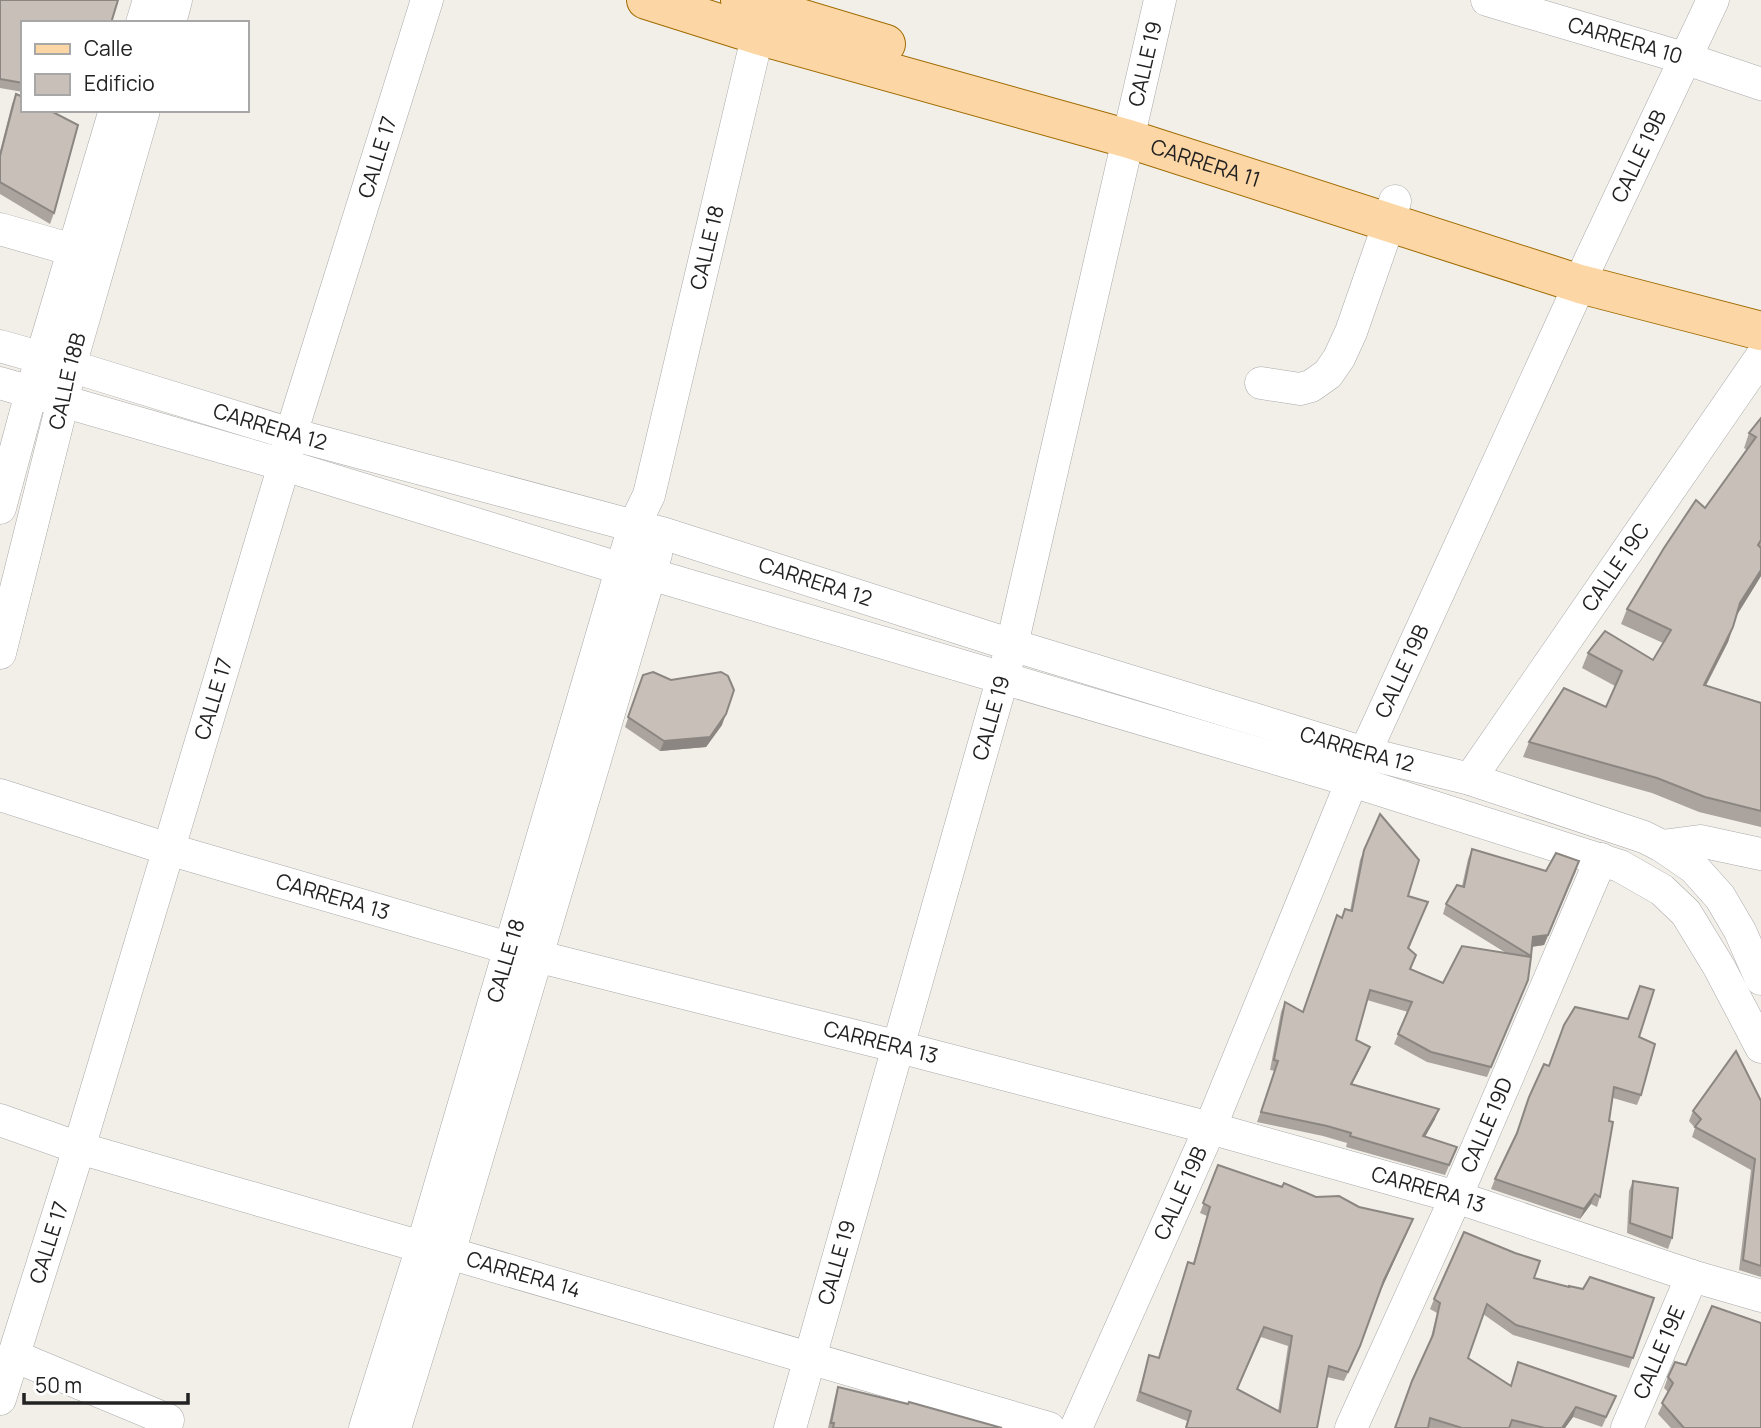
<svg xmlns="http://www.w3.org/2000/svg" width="1761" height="1428" viewBox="0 0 1761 1428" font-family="Manrope,sans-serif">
<rect width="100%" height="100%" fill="#f2efe9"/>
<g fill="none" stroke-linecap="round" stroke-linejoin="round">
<g stroke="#a9a9a9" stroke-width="33">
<g id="minor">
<path id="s1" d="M1487 0 1684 58 1761 84"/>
<polyline points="142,23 149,0"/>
<polyline points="170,23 176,0"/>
<polyline points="0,229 73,250"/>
<path id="s2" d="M0 346 70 366 291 434 634 526 662 533 1012 645 1365 753 1470 779 1644 837 1662 846 1694 868 1720 897 1740 931 1761 979"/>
<polyline points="0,383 284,465 622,569 650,574 1352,781 1620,866 1662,890 1686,913 1719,967 1761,1047"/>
<polyline points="1261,383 1300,389 1311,386 1328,374 1339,358 1351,332 1389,223 1395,201"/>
<polyline points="0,508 31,393 115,110"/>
<path id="s3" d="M0 653 63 401 70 366 144 110"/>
<path id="s4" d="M1470 779 1761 357"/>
<path id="s5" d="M0 795 168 849 536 956 899 1047 1210 1128 1456 1197 1692 1276 1761 1296"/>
<polyline points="1662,846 1700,841 1761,854"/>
<path id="s6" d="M0 1120 79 1148 422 1247 449 1253 1049 1428"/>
<polyline points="14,1356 168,1420"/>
<path id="s7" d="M0 1399 79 1148 284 465 291 434 427 0"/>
<path id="s8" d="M365 1428 422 1247 634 526 649 495 763 12"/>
<polyline points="395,1428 449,1253 656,554"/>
<path id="s9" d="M790 1428 1012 645 1160 0"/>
<path id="s10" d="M1076 1428 1210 1128 1352 781 1580 284 1589 262 1713 0"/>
<path id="s11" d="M1351 1428 1456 1197 1601 859"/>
<path id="s12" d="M1627 1428 1692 1276"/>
</g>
</g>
<g stroke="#a06b00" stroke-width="40">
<g id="major">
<path id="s13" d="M646 0 757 35 1129 139 1580 284 1761 331"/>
<polyline points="740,0 886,44"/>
</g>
</g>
<use href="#minor" stroke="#fff" stroke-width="32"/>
<use href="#major" stroke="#fcd6a4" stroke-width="38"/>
</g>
<g fill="#aba49e" fill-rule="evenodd">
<polygon points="0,0 23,23 23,92 0,88"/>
<polygon points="16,94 54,213 50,224 0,194 0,151 12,104"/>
<polygon points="1761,418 1761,576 1737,615 1728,642 1706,686 1761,702 1761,827 1699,812 1652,793 1523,757 1529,742 1606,707 1615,686 1582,668 1588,653 1653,660 1663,643 1621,624 1627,609 1705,508 1747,450 1744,448 1749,433"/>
<polygon points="643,675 722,725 706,747 660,751 625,727"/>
<polygon points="1472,849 1546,871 1576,871 1544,945 1532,947 1528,980 1487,1077 1427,1062 1394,1044 1408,1012 1367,1000 1356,1040 1366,1057 1352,1084 1435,1119 1425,1136 1457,1147 1445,1175 1346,1147 1347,1143 1323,1136 1257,1122 1275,1071 1270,1070 1281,1012 1285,1002 1303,1012 1345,909 1350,911 1360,860 1364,850 1408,896 1428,902 1409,949 1411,969 1443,983 1506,953 1443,914 1446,904 1462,886 1468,859"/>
<polygon points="1639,1037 1641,1095 1637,1105 1613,1098 1609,1121 1600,1197 1597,1207 1591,1204 1580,1219 1491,1189 1495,1179 1549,1066"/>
<polygon points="1761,1101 1761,1277 1739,1270 1751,1170 1692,1137 1695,1128 1689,1121 1693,1111"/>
<path d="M1218 1165 1316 1197 1413 1219 1381 1290 1356 1356 1344 1381 1327 1377 1317 1428H1185L1187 1421 1136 1401 1149 1355 1158 1358 1188 1262 1193 1263 1207 1216 1200 1213ZM1261 1337 1288 1346 1278 1411 1237 1389Z"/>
<polygon points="1633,1181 1672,1238 1668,1249 1627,1233 1629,1191"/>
<polygon points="1534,1278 1569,1287 1654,1298 1629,1368 1513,1335 1483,1314 1468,1358 1510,1385 1616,1396 1602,1427 1573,1417 1565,1428 1395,1428 1430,1341 1437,1313 1430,1309 1434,1299"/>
<polygon points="1686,1365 1761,1428 1671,1428 1658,1414 1668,1392 1664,1388 1668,1377"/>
<polygon points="838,1387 1002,1428 828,1428 835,1397"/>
</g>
<g fill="#8b8681">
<polygon points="1761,570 1761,576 1735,618 1740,603"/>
<polygon points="1733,627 1728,642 1698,700 1704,685"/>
<polygon points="726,714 722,725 706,747 660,751 664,741"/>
<polygon points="1579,861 1544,945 1529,947 1533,937"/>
<polygon points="1370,1047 1366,1057 1347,1094 1351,1084"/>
<polygon points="1439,1109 1435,1119 1420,1146 1423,1136"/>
<polygon points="1595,1194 1591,1204 1580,1219 1584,1209"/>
<polygon points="1413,1219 1409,1229 1381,1290 1384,1280"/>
<polygon points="1576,1407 1573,1417 1565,1428 1562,1428"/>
</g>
<g fill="#c7bfb8" stroke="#8b8681" stroke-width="2" fill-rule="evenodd">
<polygon points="0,0 118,0 111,23 23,23 23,83 0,79"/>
<polygon points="16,94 23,97 23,110 49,110 78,125 54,213 0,182 0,156"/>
<polygon points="1761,418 1761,540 1758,545 1761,548 1761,570 1740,603 1733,627 1704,685 1761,703 1761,811 1705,797 1657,778 1529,742 1564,688 1606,707 1622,671 1588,653 1605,631 1653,660 1671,630 1627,609 1664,548 1696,500 1705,508 1756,437 1749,433"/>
<polygon points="653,672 671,680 721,672 728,676 734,690 726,714 710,737 664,741 628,717 643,675"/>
<polygon points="1380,814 1419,860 1408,896 1428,902 1408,948 1416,955 1410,969 1443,983 1462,946 1531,957 1528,980 1491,1067 1431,1052 1398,1034 1412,1002 1370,990 1356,1040 1370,1047 1351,1084 1439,1109 1423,1136 1457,1147 1449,1165 1350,1136 1351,1133 1327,1126 1261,1112 1278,1061 1274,1060 1285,1002 1303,1012 1337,915 1342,918 1345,909 1352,911 1364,850"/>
<polygon points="1472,849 1546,871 1556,853 1579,861 1548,935 1533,937 1531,956 1446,904 1457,885 1464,887"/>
<polygon points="1640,986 1654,990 1639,1037 1655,1044 1641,1095 1614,1087 1609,1121 1613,1122 1600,1197 1595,1194 1584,1209 1495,1179 1517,1133 1529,1097 1544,1064 1549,1066 1564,1025 1575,1007 1628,1019"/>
<polygon points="1736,1051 1761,1101 1761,1266 1743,1260 1755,1159 1695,1127 1701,1119 1693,1111"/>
<path d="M1218 1165 1282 1187 1284 1183 1316 1197 1339 1196 1359 1207 1413 1219 1384 1280 1360 1346 1348 1372 1329 1366 1317 1428H1186L1191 1411 1140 1392 1149 1355 1159 1358 1188 1262 1194 1264 1210 1207 1203 1203ZM1264 1327 1292 1336 1280 1412 1237 1389Z"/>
<polygon points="1633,1181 1678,1188 1672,1238 1630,1223"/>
<polygon points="1464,1232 1515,1253 1540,1261 1534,1278 1569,1287 1569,1286 1583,1289 1590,1277 1654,1298 1633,1358 1516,1325 1487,1304 1468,1358 1511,1386 1518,1362 1616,1396 1606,1417 1576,1407 1562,1428 1545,1428 1512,1420 1509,1428 1462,1428 1430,1418 1428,1428 1395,1428 1412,1381 1433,1335 1440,1303 1434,1299"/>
<polygon points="1712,1306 1761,1323 1761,1428 1684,1428 1662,1403 1673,1383 1668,1377 1675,1362 1686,1365"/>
<polygon points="838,1387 908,1404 909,1402 1002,1428 833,1428 834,1423 831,1423"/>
</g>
<g text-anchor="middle" stroke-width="5" stroke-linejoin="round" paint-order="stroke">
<g font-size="21" fill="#222" stroke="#fff">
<text dy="7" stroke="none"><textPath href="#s1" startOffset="144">CARRERA 10</textPath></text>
<text dy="7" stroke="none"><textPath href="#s9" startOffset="1410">CALLE 19</textPath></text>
<text dy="7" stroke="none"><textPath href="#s10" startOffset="1391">CALLE 19B</textPath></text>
<text dy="7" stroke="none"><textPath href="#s7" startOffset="1298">CALLE 17</textPath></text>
<text dy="7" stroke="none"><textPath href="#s13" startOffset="583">CARRERA 11</textPath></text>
<text dy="7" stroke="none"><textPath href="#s8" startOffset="1230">CALLE 18</textPath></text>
<text dy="7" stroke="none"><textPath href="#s3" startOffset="280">CALLE 18B</textPath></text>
<text dy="7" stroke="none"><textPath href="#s2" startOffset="282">CARRERA 12</textPath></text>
<text dy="7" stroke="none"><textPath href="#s4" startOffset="257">CALLE 19C</textPath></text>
<text dy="7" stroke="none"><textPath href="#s2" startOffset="849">CARRERA 12</textPath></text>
<text dy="7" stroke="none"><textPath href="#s10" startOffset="824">CALLE 19B</textPath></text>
<text dy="7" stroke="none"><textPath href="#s7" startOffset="732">CALLE 17</textPath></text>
<text dy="7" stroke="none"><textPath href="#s9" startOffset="738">CALLE 19</textPath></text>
<text dy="7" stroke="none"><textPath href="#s2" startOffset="1416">CARRERA 12</textPath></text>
<text dy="7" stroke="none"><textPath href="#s5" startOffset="348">CARRERA 13</textPath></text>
<text dy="7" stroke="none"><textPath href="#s8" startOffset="488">CALLE 18</textPath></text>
<text dy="7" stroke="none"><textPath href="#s5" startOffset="915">CARRERA 13</textPath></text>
<text dy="7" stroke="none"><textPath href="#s11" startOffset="332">CALLE 19D</textPath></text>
<text dy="7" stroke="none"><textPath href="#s5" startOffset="1482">CARRERA 13</textPath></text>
<text dy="7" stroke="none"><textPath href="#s10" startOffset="257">CALLE 19B</textPath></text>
<text dy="7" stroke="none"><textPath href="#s7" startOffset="164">CALLE 17</textPath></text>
<text dy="7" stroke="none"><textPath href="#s9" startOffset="172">CALLE 19</textPath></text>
<text dy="7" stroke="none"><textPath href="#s6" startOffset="546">CARRERA 14</textPath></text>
<text dy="7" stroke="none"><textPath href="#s12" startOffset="82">CALLE 19E</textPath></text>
</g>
</g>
<rect x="21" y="21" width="228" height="91" fill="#ffffff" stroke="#a7a7a7" stroke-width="2"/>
<rect x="35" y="44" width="35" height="10" fill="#fcd6a4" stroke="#a7a7a7" stroke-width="2"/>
<text x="84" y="56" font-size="21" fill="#222222">Calle</text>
<rect x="35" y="74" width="35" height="21" fill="#c7bfb8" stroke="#a7a7a7" stroke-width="2"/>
<text x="84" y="91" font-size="21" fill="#222222">Edificio</text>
<path d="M24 1393v10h164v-10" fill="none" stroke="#222222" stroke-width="3.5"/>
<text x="35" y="1393" font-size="21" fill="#222222" stroke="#ffffff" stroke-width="5" paint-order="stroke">50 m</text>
</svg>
